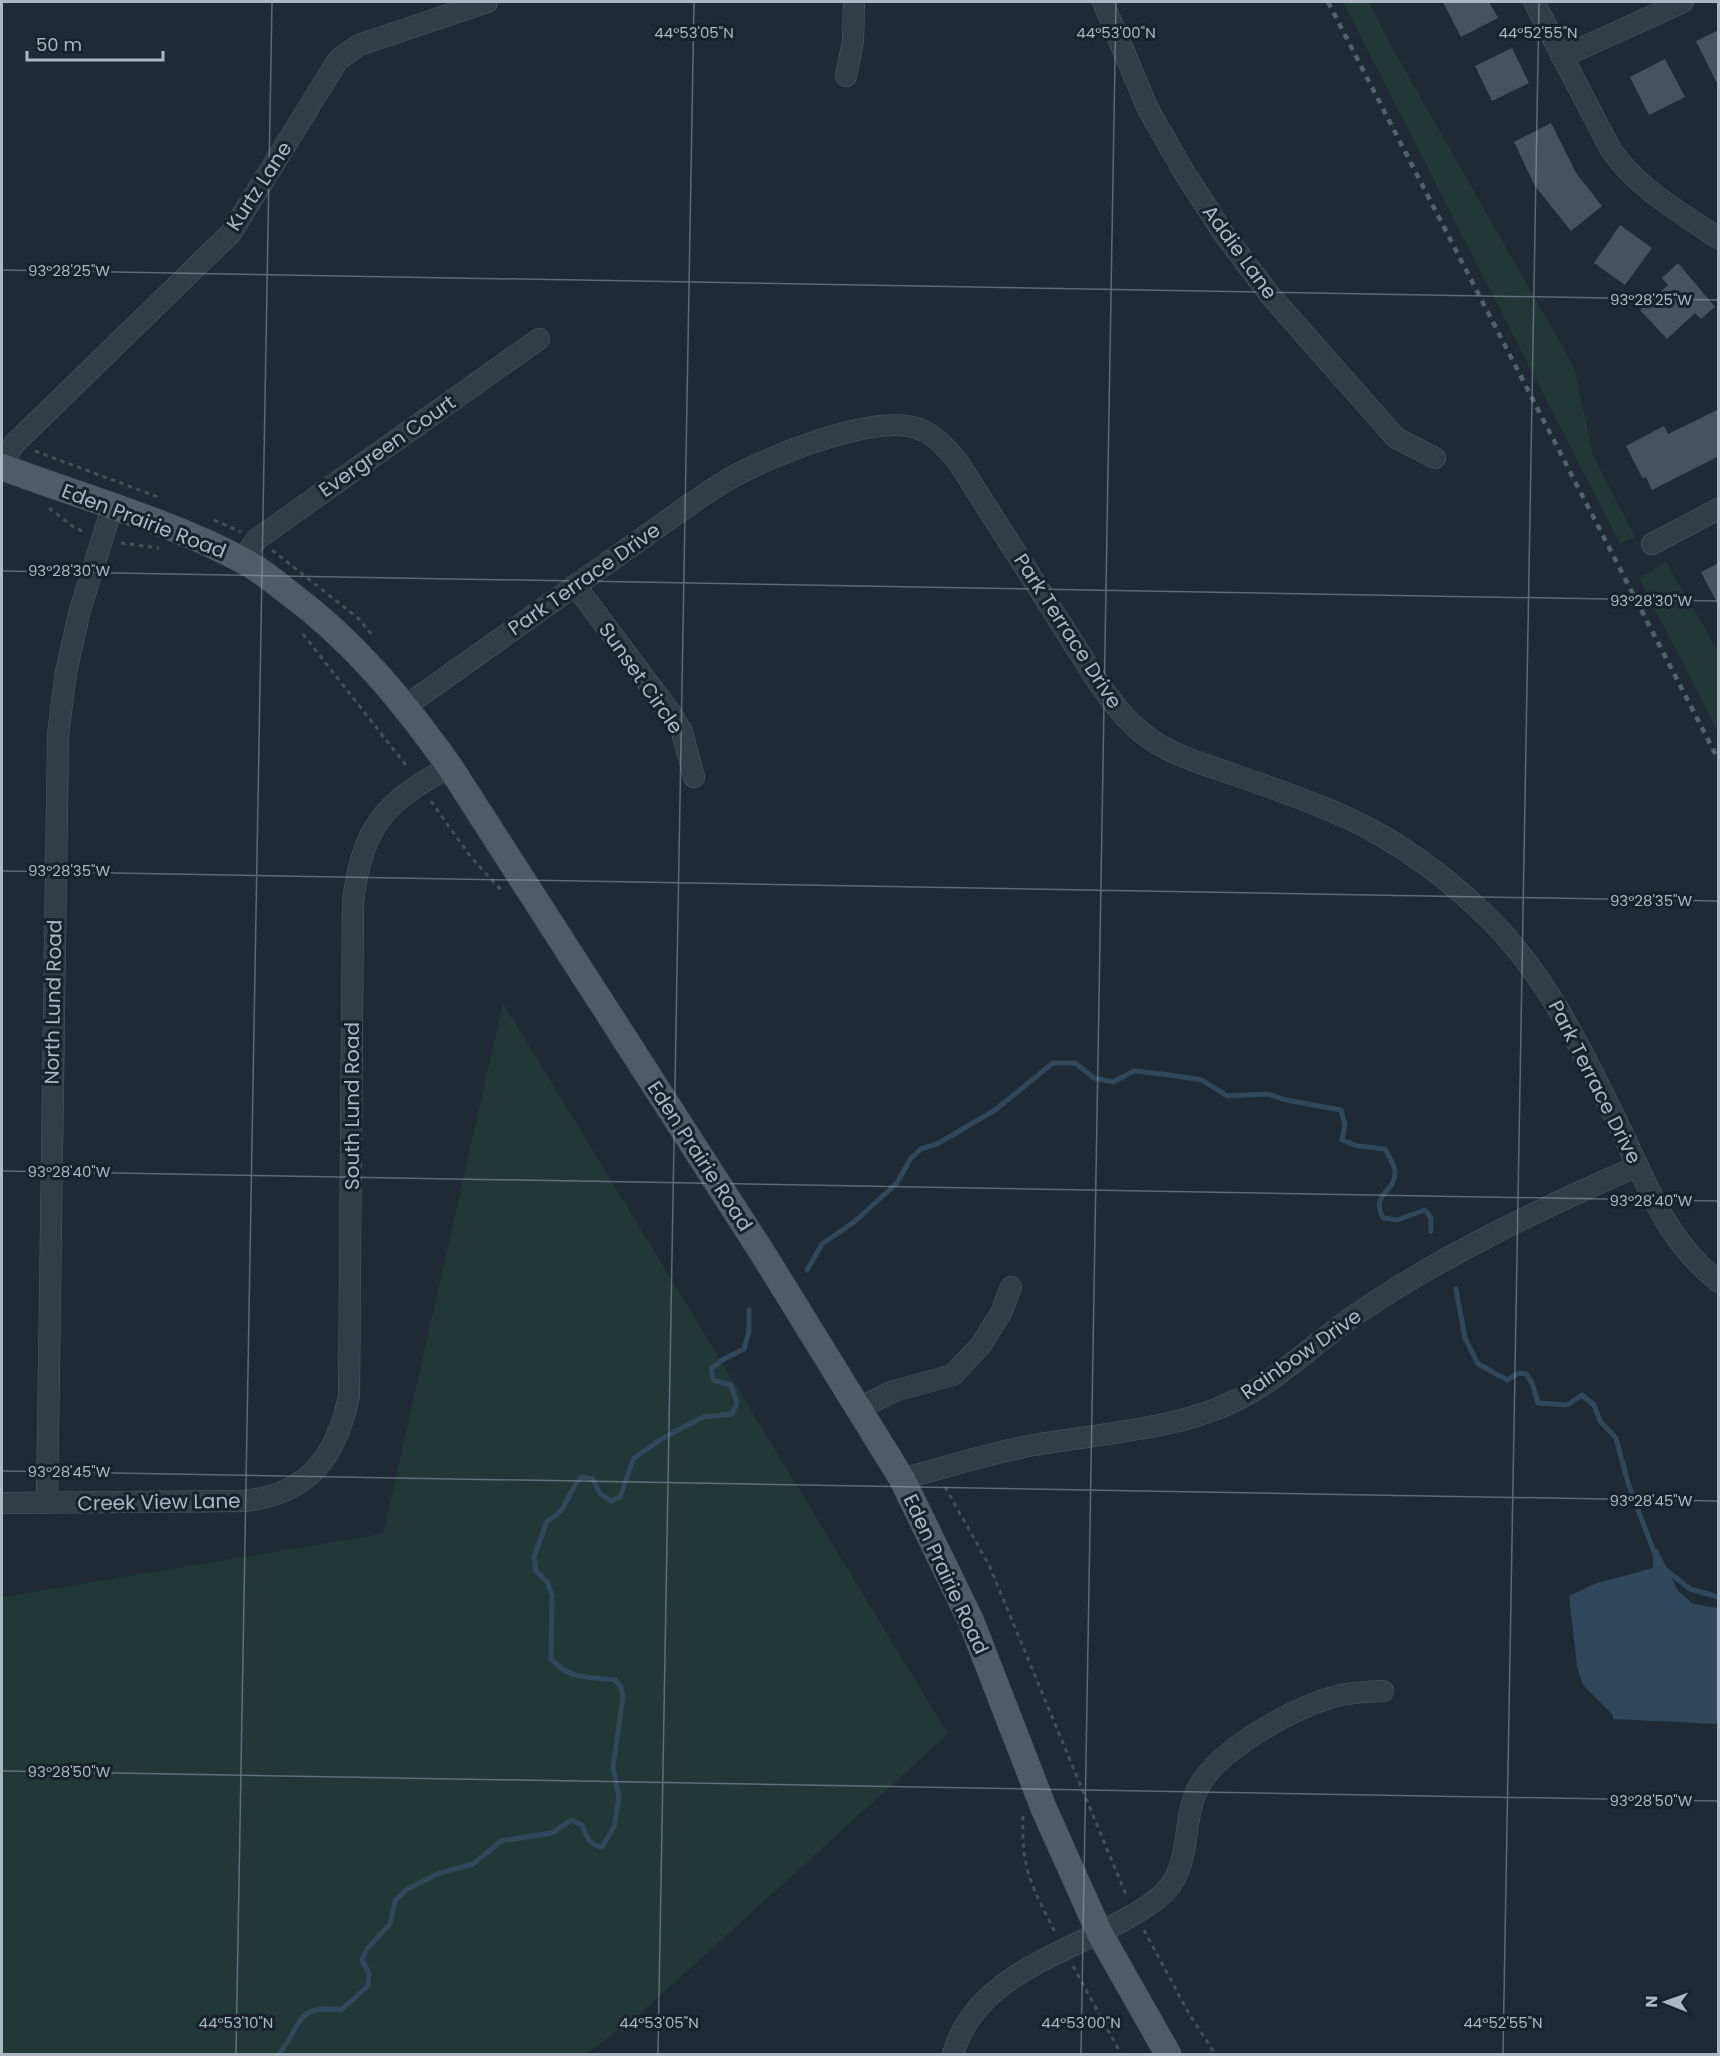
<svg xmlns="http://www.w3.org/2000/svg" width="1720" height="2056" viewBox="0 0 1720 2056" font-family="Poppins,sans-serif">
<rect width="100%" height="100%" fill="#1e2b35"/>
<g fill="#213837">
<polygon points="1343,2 1369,2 1393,49 1574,367 1593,455 1635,537 1620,544"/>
<polygon points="1666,562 1718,651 1718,732 1639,578"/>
<polygon points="503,1003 948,1734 640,2014 586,2054 2,2054 2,1597 383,1534"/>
</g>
<polygon fill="#30485b" points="1657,1548 1678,1591 1693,1604 1718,1608 1718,1724 1613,1719 1612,1714 1583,1685 1577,1666 1569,1596 1594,1584 1653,1568 1653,1556"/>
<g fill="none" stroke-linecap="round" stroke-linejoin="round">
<g stroke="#30485b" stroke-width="5">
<path d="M807 1270 822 1244 854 1222 897 1183 911 1158 921 1149 937 1144 995 1110 1053 1063H1075L1094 1078 1113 1082 1134 1071 1163 1074 1202 1080 1227 1096 1268 1094 1286 1100 1341 1110 1345 1125 1342 1140 1358 1146 1385 1149C1388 1155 1394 1164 1395 1171 1396 1194 1370 1192 1383 1218L1397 1220 1425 1210 1431 1218V1231"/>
<polyline points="1456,1289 1465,1338 1478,1364 1507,1380 1519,1373 1526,1374 1532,1383 1538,1403 1567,1405 1582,1395 1594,1405 1600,1421 1616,1438 1628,1483 1657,1560"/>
<polyline points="1665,1569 1690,1589 1718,1597"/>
<path d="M279 2054C303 2025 294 2004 341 2010L368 1986 369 1973 362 1960 367 1949 390 1924 395 1901 407 1889 437 1874 473 1864 501 1841 552 1833 571 1820 582 1825C587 1837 589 1845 602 1847L614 1827 619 1797 613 1767 623 1697 621 1687 615 1680C589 1676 570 1681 551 1659L552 1596 548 1583 536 1571 534 1557 547 1521C571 1509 564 1494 582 1477L593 1479 600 1494 611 1501 620 1497 634 1458 663 1438 703 1417 732 1414 737 1403 731 1385 713 1380 711 1369 722 1360 744 1349 749 1331V1310"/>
</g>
</g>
<g fill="#44535f">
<polygon points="1443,2 1489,2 1498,18 1461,37"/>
<polygon points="1719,30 1719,87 1696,41"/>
<polygon points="1512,48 1529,83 1492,101 1475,66"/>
<polygon points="1665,59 1685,97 1649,115 1630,77"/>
<polygon points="1551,123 1576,173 1602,206 1571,231 1535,186 1514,142"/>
<polygon points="1620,225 1652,248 1625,285 1594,263"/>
<polygon points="1678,263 1715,307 1701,319 1695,313 1667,339 1640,310 1668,285 1662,278"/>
<polygon points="1719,409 1719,456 1652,490 1646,477 1643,479 1626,446 1664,426 1668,434"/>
<polygon points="1719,563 1719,606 1701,572"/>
</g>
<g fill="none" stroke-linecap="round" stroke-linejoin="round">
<g stroke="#4f5b64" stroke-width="22">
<g id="minor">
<polyline points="1103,2 1148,109 1184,172 1224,234 1269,294 1396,438 1435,458"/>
<path d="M1534 2 1611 150C1638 189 1680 212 1718 238"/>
<polyline points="1562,57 1683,2"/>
<polyline points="846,76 853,41 854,2"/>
<polyline points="2,464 14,444 231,233 338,60 359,45 487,2"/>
<polyline points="1652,544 1718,509"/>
<polyline points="242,560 257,539 539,339"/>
<polyline points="575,585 670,712 682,732 694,777"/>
<path d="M407 705 689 505C704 495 719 484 736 475 775 455 883 409 924 431 938 438 948 450 958 462L1100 685C1113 703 1125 719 1142 733 1168 754 1201 763 1232 774 1267 786 1301 798 1334 812 1387 834 1435 868 1477 907 1544 968 1582 1050 1621 1130 1647 1185 1668 1243 1718 1281"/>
<polyline points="859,1408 894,1391 953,1375 981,1345 1001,1313 1011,1287"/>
<path d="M902 1479C946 1467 990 1453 1034 1445 1095 1434 1172 1430 1228 1404 1276 1383 1315 1342 1358 1313 1445 1254 1542 1208 1638 1166"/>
<path d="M2 1503 244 1501C309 1494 336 1457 349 1396L353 901C363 826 384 802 450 767"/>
<polyline points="47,1503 58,735 66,672 80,610 112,508"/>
<path d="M953 2054C979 1964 1092 1949 1157 1899 1194 1871 1180 1827 1197 1790 1216 1750 1292 1709 1333 1697 1349 1692 1367 1692 1383 1691"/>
</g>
</g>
<g stroke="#3b464f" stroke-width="27">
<path id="major" d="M2 467C79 496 168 521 240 559 258 568 274 581 289 593 354 641 403 701 450 767L765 1257 902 1479 971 1621 1044 1809 1100 1934 1168 2054"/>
</g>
<g stroke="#3e5353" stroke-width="3" stroke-dasharray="4.5 4.5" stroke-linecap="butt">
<polyline points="35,451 158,497"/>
<polyline points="49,508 72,526 86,533"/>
<polyline points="214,520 241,532"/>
<polyline points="121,543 159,548"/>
<polyline points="272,550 359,619 372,635"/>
<polyline points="303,634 408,768"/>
<polyline points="431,801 470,856 501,890"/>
<polyline points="945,1487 989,1565 1127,1897"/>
<path d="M1023 1816C1021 1871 1032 1886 1056 1934"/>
<polyline points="1144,1930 1188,2012 1215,2054"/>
<polyline points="1073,1966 1121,2054"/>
</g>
<use href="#minor" stroke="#323d46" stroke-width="21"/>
<use href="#major" stroke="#4f5c66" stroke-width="26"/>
<polyline stroke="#53616d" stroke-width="4.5" stroke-dasharray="6 6" stroke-linecap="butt" points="1328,2 1718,759"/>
</g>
<path fill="none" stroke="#abb8c3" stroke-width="1.5" stroke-opacity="0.45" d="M2 270 1718 300M2 571 1718 601M2 871 1718 901M2 1171 1718 1201M2 1471 1718 1501M2 1771 1718 1801M236 2054 272 2M658 2054 694 2M1081 2054 1116 2M1503 2054 1539 2"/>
<g text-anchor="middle" stroke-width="6" stroke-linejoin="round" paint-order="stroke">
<g font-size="20" fill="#abb8c3" stroke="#18222a">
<text transform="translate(259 186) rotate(-57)" y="7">Kurtz Lane</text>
<text transform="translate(1240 252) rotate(54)" y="7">Addie Lane</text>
<text transform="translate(387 446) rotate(-35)" y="7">Evergreen Court</text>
<text transform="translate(144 521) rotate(21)" y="7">Eden Prairie Road</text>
<text transform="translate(584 579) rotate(-35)" y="7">Park Terrace Drive</text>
<text transform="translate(1068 631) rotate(57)" y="7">Park Terrace Drive</text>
<text transform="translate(641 678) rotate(55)" y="7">Sunset Circle</text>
<text transform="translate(53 1002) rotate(-89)" y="7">North Lund Road</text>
<text transform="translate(1595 1082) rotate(63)" y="7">Park Terrace Drive</text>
<text transform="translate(352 1106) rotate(-90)" y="7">South Lund Road</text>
<text transform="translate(700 1156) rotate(57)" y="7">Eden Prairie Road</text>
<text transform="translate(1301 1354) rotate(-35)" y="7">Rainbow Drive</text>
<text transform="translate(159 1502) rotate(-1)" y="7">Creek View Lane</text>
<text transform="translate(946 1574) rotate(65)" y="7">Eden Prairie Road</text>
</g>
</g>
<g font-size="15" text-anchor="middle" fill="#abb8c3" stroke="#18222a" stroke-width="6" stroke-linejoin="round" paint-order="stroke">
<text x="694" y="38">44°53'05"N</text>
<text x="1116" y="38">44°53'00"N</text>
<text x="1538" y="38">44°52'55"N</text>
<text x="69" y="276">93°28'25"W</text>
<text x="1651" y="305">93°28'25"W</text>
<text x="69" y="576">93°28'30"W</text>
<text x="1651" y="606">93°28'30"W</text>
<text x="69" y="876">93°28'35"W</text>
<text x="1651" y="906">93°28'35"W</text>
<text x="69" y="1177">93°28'40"W</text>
<text x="1651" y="1206">93°28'40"W</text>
<text x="69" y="1477">93°28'45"W</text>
<text x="1651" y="1506">93°28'45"W</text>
<text x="69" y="1777">93°28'50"W</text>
<text x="1651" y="1806">93°28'50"W</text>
<text x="236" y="2028">44°53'10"N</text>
<text x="659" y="2028">44°53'05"N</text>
<text x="1081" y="2028">44°53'00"N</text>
<text x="1503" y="2028">44°52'55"N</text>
</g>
<rect width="1720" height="2056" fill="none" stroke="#abb8c3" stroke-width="6"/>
<g transform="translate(1666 2002) rotate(271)" stroke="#18222a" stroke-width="4.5" paint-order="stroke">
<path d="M0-4.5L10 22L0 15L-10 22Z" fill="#abb8c3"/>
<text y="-9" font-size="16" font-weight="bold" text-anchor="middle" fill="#abb8c3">N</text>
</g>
<path d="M27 51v9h136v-9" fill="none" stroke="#abb8c3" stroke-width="3"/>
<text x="36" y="51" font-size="18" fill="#abb8c3" stroke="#18222a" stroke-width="4.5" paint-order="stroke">50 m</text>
</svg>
